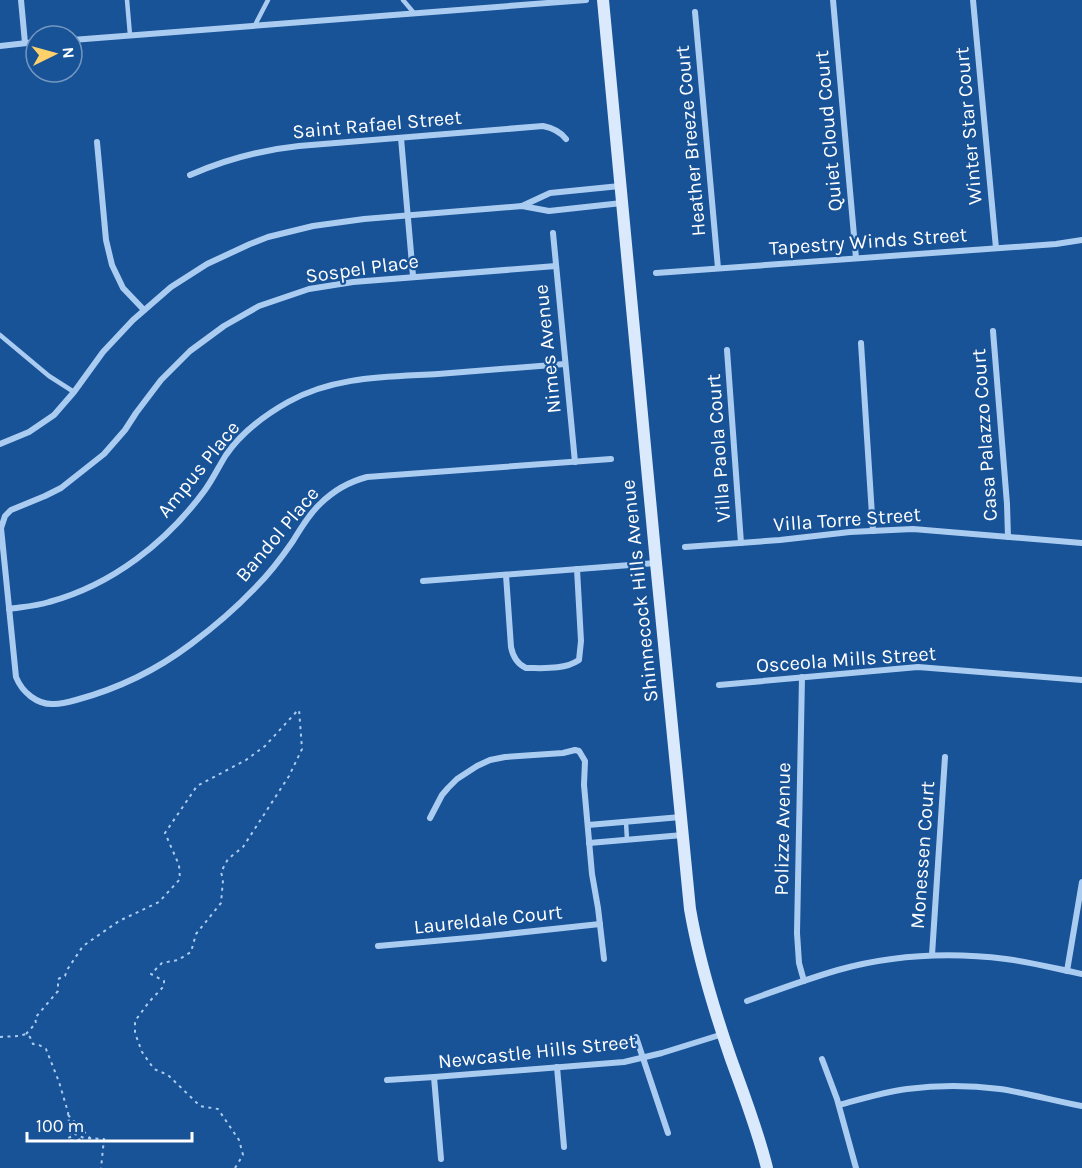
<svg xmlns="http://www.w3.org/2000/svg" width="1082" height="1168" viewBox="0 0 1082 1168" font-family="Karla,sans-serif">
<rect width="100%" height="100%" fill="#185297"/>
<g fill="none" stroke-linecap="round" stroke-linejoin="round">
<g stroke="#abccf1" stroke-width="2" stroke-dasharray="3 4.5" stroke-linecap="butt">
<polyline points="26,1034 36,1023 35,1018 58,991 58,979 65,976 67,970 83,946 119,921 159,902 180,879 179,865 165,833 197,786 246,760 265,746 299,709"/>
<polyline points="0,1037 19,1036 26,1034 30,1037 33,1044 39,1045 46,1049 59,1082 68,1112 69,1125 75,1134 84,1138 104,1139 101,1168"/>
<polyline points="68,1115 91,1139"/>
<polyline points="69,1125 68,1130 73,1136 68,1138 68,1140 75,1141 84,1138"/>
<polyline points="235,1168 243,1155 239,1140 218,1109 200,1106 168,1075 154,1069 142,1052 135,1033 135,1021 149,1002 164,986 164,981 151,974 162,963 178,960 191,952 196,934 221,903 223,880 221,872 228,859 243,847 289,776 302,749 299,709"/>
</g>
<g stroke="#abccf1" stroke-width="4.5">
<polyline points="127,0 130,35"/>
<polyline points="403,0 414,13"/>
<polyline points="255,25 268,0"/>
<polyline points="0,335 49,376 74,392"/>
<polyline points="626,822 627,840"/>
</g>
<g stroke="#abccf1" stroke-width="6">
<polyline points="21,0 25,43"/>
<polyline points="833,0 856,258"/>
<polyline points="973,0 996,248"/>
<polyline points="695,12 718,268"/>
<polyline points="72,40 586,0"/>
<polyline points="0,46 36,42"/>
<polyline points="401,138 413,276"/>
<polyline points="97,142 106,240 112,265 123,288 144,310"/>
<path d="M190 175C226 159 261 150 299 146L543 126C553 128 560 131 566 139"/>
<polyline points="522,206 550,193 620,186"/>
<polyline points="553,233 575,462"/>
<path d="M556 266 353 282 309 289 259 306 224 326 190 351 161 380 136 413 125 430 104 454 61 488 45 496 11 510 5 516 1 528 16 677C22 692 37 705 54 704 62 704 69 702 76 700 117 689 158 669 191 644 214 627 236 608 256 587 270 573 282 557 293 541 301 528 309 514 320 504 334 490 348 482 367 477L611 459"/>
<polyline points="656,273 1056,244 1082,240"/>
<polyline points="993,331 1007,504 1008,537"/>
<polyline points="861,343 873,531"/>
<polyline points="727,350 741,543"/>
<polyline points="0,444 29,432 54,415 74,392 103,352 133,320 171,287 207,264 250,244 268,237 313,226 364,219 522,206 549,211 622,203"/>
<polyline points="685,547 780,540 850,532 913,529 1082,543"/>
<path d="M506 575 511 647C513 657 517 664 526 668 544 668 564 670 579 660L581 641 577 569"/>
<polyline points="423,581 656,563"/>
<path d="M9 609C22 607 36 606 49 602 112 585 167 542 205 490 213 479 219 466 226 455 241 433 265 415 288 402 334 376 387 377 438 374 481 371 523 367 565 364"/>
<polyline points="802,677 797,933 799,963 804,981"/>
<polyline points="719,685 918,667 1082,680"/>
<polyline points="430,818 442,795 448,788 457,779 477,766 490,760 505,757 563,753 575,750 579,751 585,761 584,785 592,874 598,908 604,959"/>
<polyline points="588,825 681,817"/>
<polyline points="589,843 683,835"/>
<polyline points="378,946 479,937 600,924"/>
<polyline points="932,955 945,757"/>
<polyline points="1067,971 1082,882"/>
<path d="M747 1001C777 990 807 979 838 970 892 955 950 952 1006 959 1031 962 1057 969 1082 974"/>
<polyline points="636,1037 668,1133"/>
<polyline points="822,1059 837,1099 856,1168"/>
<polyline points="557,1067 564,1147"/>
<polyline points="434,1077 441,1159"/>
<polyline points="387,1080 434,1077 624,1062 662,1053 723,1034"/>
<path d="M839 1105C861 1099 884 1092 907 1089 937 1085 969 1085 1000 1089 1027 1093 1055 1101 1082 1106"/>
</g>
<path stroke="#dae9fb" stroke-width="12" d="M603 0 656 563 690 909C699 961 714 1010 731 1059 744 1095 758 1131 767 1168"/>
</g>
<g text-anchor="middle" stroke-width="4.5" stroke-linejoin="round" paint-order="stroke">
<g font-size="20" fill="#fff" stroke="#185297">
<text transform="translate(377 124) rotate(-5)" y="7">Saint Rafael Street</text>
<text transform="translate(968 126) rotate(-95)" y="7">Winter Star Court</text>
<text transform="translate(828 131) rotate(-95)" y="7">Quiet Cloud Court</text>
<text transform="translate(690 141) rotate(-95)" y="7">Heather Breeze Court</text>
<text transform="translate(868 241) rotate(-4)" y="7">Tapestry Winds Street</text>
<text transform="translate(362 268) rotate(-8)" y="7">Sospel Place</text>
<text transform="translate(547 349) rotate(-96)" y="7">Nimes Avenue</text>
<text transform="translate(984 435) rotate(-94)" y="7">Casa Palazzo Court</text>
<text transform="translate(718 448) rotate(-94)" y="7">Villa Paola Court</text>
<text transform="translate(198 469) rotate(-51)" y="7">Ampus Place</text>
<text transform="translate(847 519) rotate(-4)" y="7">Villa Torre Street</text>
<text transform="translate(277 534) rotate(-50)" y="7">Bandol Place</text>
<text transform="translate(639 591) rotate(-96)" y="7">Shinnecock Hills Avenue</text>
<text transform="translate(846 659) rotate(-4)" y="7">Osceola Mills Street</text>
<text transform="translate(782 829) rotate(-89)" y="7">Polizze Avenue</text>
<text transform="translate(922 855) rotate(-86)" y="7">Monessen Court</text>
<text transform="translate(488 919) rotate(-6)" y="7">Laureldale Court</text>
<text transform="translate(537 1051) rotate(-6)" y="7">Newcastle Hills Street</text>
</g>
</g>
<g transform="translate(54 54) rotate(85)"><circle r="28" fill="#185297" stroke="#7497c1" stroke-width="1.5"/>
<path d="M0-4.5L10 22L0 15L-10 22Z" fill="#ffd16b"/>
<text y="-9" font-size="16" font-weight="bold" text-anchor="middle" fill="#ffffff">N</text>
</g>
<path d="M27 1132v9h165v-9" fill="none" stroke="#ffffff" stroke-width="3"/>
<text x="36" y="1132" font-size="18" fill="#ffffff" stroke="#185297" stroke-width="4.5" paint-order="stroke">100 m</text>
</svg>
